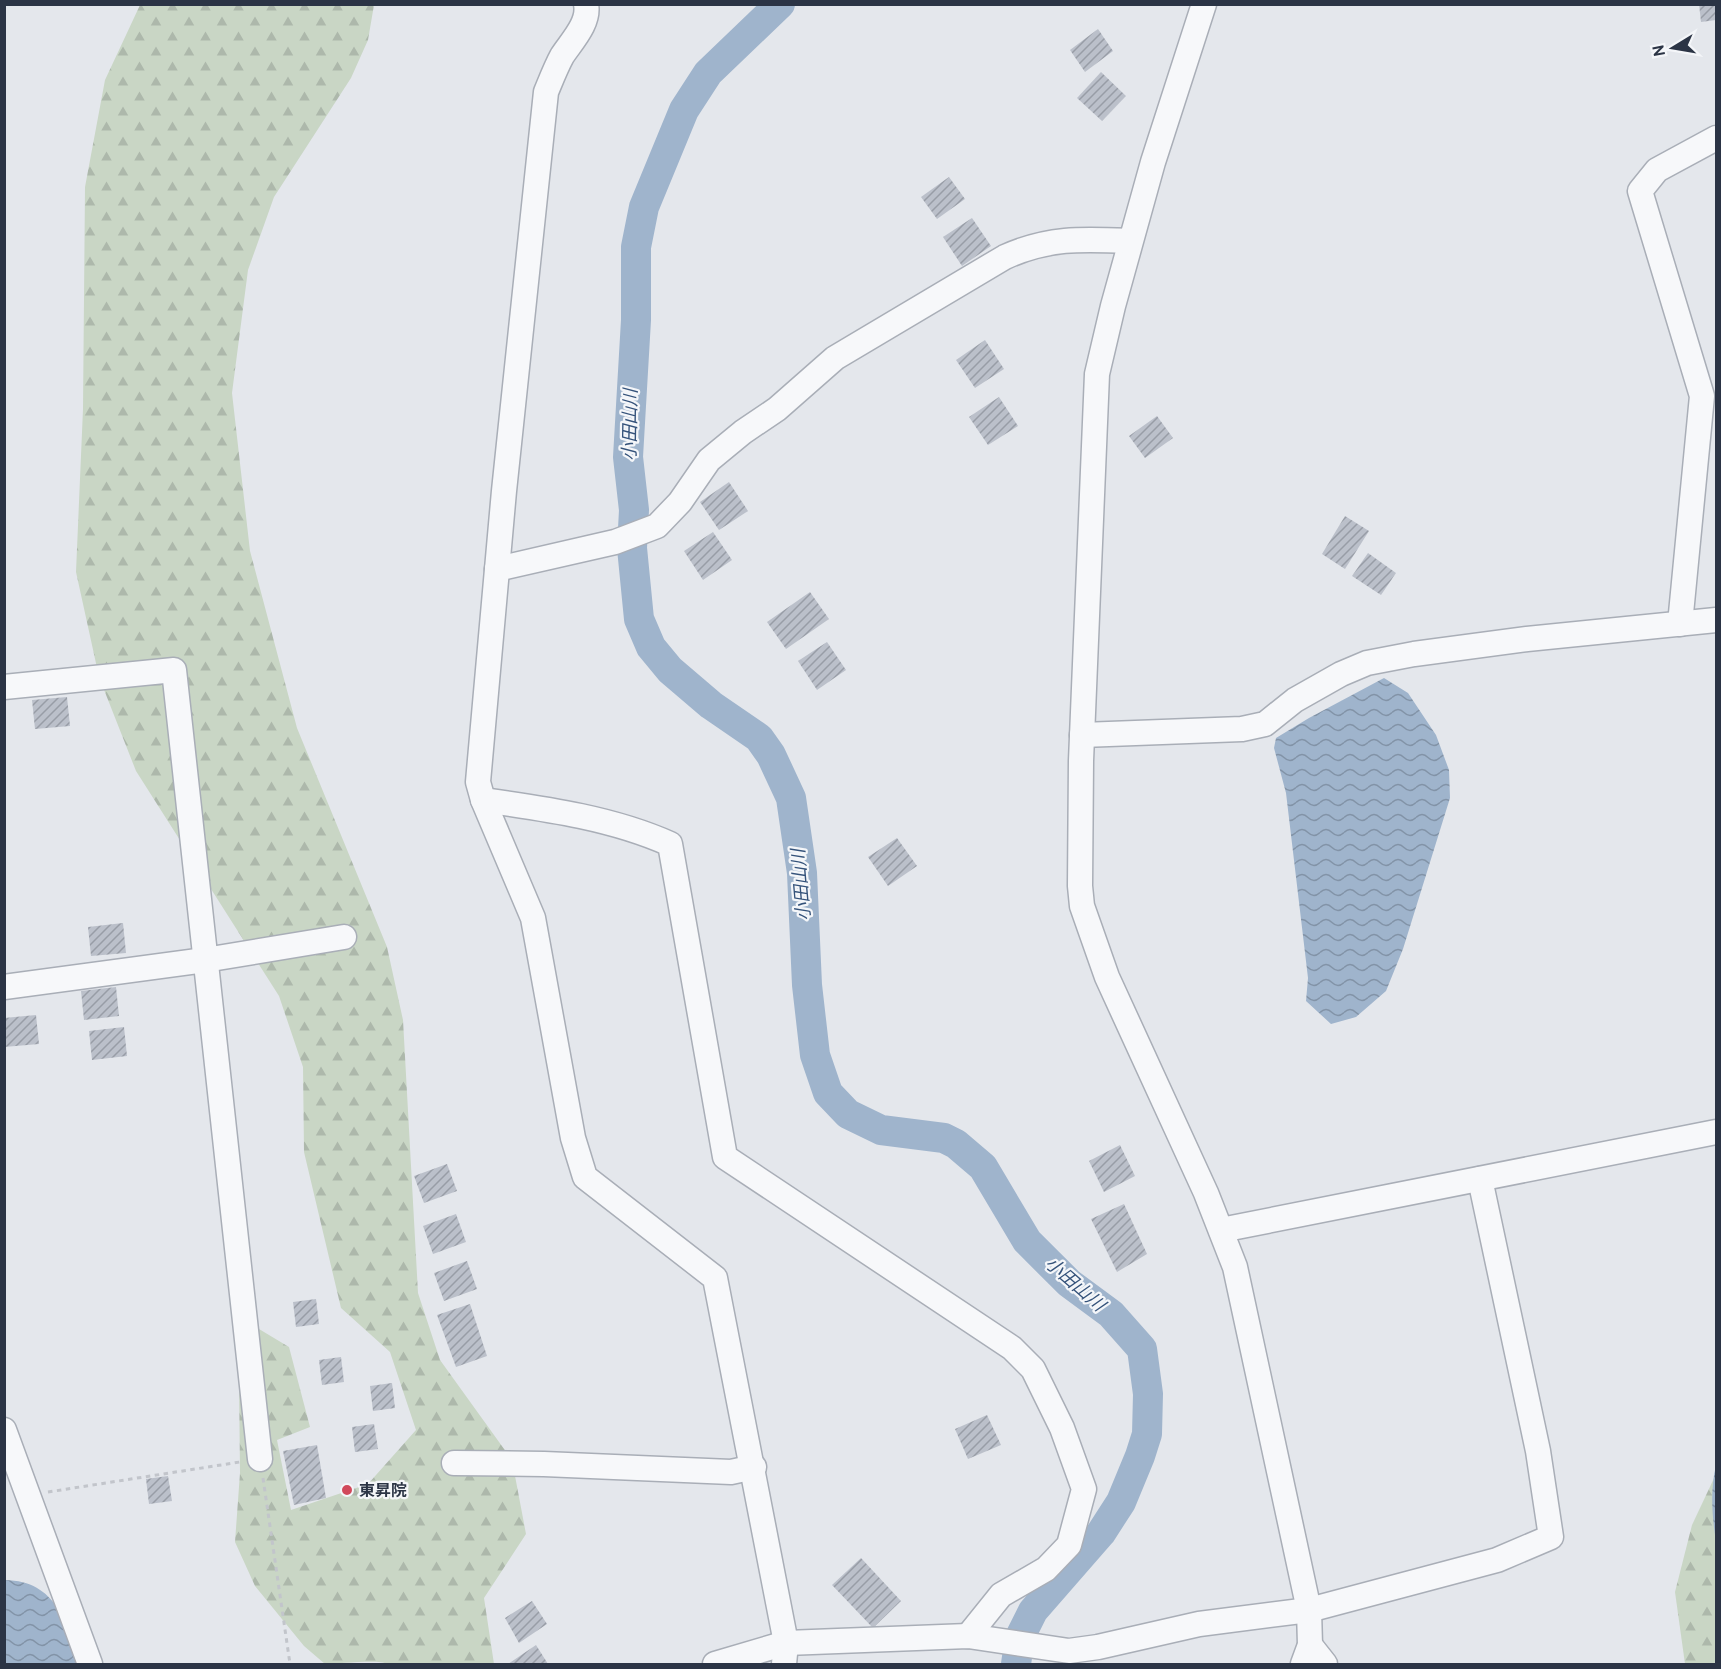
<svg xmlns="http://www.w3.org/2000/svg" width="1721" height="1669" viewBox="0 0 1721 1669" font-family="Overpass,'Noto Sans JP',sans-serif">
<defs>
<pattern id="forest-firs" width="22" height="20" patternUnits="userSpaceOnUse" patternTransform="scale(1.5)"><rect width="22" height="20" fill="#c9d6c5"/><path d="M5 1l3.5 6h-7zM16 11l3.5 6h-7z" fill="#adb8ab"/></pattern>
<pattern id="water-waves" width="16" height="10" patternUnits="userSpaceOnUse" patternTransform="scale(1.5)"><rect width="16" height="10" fill="#9fb4cc"/><path d="M0 5q4-4 8 0t8 0" fill="none" stroke="#8293a7"/></pattern>
<pattern id="building-hatch" width="6" height="6" patternUnits="userSpaceOnUse" patternTransform="scale(1.5)"><rect width="6" height="6" fill="#bbc0ca"/><path d="M-1 1l2-2M0 6l6-6M5 7l2-2" fill="none" stroke="#989da6"/></pattern>
</defs>
<rect width="100%" height="100%" fill="#e4e7ec"/>
<g fill="url(#forest-firs)">
<path d="M140 5H374L368 40 351 78 274 197 248 270 232 393 250 551 297 728 387 947 403 1020 418 1293 440 1360 512 1460 526 1534 484 1598 494 1664H387C380 1659 338 1664 325 1664L304 1646 255 1586 235 1542 240 1473 239 1380 259 1329 289 1347 310 1427 277 1440 291 1510 368 1484 416 1430 390 1352 341 1308 304 1152 303 1067 279 996 136 771 99 677 76 572 83 409 85 187 105 80Z"/>
<polygon points="1716,1474 1716,1664 1685,1664 1675,1592 1692,1525"/>
</g>
<g fill="url(#water-waves)">
<polygon points="1384,678 1408,693 1436,735 1449,770 1450,798 1403,949 1386,991 1356,1017 1331,1024 1306,1001 1308,978 1286,793 1274,748 1276,738 1309,718"/>
<path d="M1716 1465V1542C1712 1515 1710 1491 1716 1465Z"/>
<path d="M5 1580C57 1581 66 1623 80 1664H5Z"/>
</g>
<g fill="none" stroke-linecap="round" stroke-linejoin="round">
<polyline stroke="#9fb4cc" stroke-width="30" points="780,4 708,73 684,110 644,207 636,247 636,320 628,457 634,510 632,548 639,619 651,647 670,670 711,705 759,738 771,755 791,798 802,873 807,985 815,1055 828,1093 848,1114 881,1130 944,1138 956,1144 983,1167 1027,1241 1069,1283 1111,1314 1142,1349 1148,1394 1147,1434 1140,1456 1121,1502 1101,1533 1033,1611 1020,1637 1016,1664"/>
</g>
<g fill="url(#building-hatch)">
<polygon points="1699,4 1716,4 1716,20 1701,22"/>
<polygon points="1098,29 1113,51 1085,72 1070,50"/>
<polygon points="1101,72 1126,96 1102,121 1077,98"/>
<polygon points="949,177 965,199 937,219 921,197"/>
<polygon points="972,218 991,246 962,266 943,237"/>
<polygon points="985,340 1004,369 975,388 956,360"/>
<polygon points="999,397 1018,426 988,445 969,417"/>
<polygon points="1157,416 1173,438 1145,458 1129,436"/>
<polygon points="729,482 748,511 719,530 700,502"/>
<polygon points="1345,516 1369,531 1345,569 1322,554"/>
<polygon points="713,532 732,560 703,580 684,551"/>
<polygon points="1368,553 1396,573 1381,595 1352,576"/>
<polygon points="810,592 829,619 786,649 767,622"/>
<polygon points="827,642 846,670 817,690 798,661"/>
<polygon points="67,697 70,726 35,729 32,700"/>
<polygon points="897,838 917,866 888,886 868,857"/>
<polygon points="123,923 126,953 91,956 88,927"/>
<polygon points="116,987 119,1016 84,1020 81,991"/>
<polygon points="36,1015 39,1044 4,1047 4,1018"/>
<polygon points="124,1027 127,1056 92,1060 89,1031"/>
<polygon points="1120,1145 1135,1176 1104,1192 1089,1161"/>
<polygon points="447,1164 457,1191 424,1203 414,1176"/>
<polygon points="1124,1204 1147,1254 1117,1272 1091,1219"/>
<polygon points="456,1214 466,1242 433,1254 423,1226"/>
<polygon points="467,1261 477,1289 444,1301 434,1273"/>
<polygon points="316,1299 319,1324 296,1327 293,1302"/>
<polygon points="470,1304 487,1356 456,1367 437,1315"/>
<polygon points="341,1357 344,1382 322,1385 319,1360"/>
<polygon points="392,1383 395,1408 373,1411 370,1386"/>
<polygon points="987,1415 1001,1445 968,1459 955,1429"/>
<polygon points="374,1424 378,1449 355,1452 352,1427"/>
<polygon points="317,1445 326,1498 294,1505 283,1451"/>
<polygon points="168,1476 172,1501 149,1504 146,1479"/>
<polygon points="861,1558 901,1601 873,1628 832,1585"/>
<polygon points="532,1601 547,1624 519,1643 505,1618"/>
<polygon points="536,1645 548,1664 508,1664"/>
</g>
<g fill="none" stroke-linecap="round" stroke-linejoin="round">
<g stroke="#a9aeb7" stroke-width="27">
<g id="minor">
<path d="M586 4C590 23 571 42 562 56 556 67 551 80 546 92L504 491 478 782 483 800 533 918 573 1138 585 1177 715 1278 786 1643 784 1664"/>
<polyline points="1204,4 1153,162 1113,306 1097,374 1081,761 1080,886 1082,906 1107,977 1206,1193 1235,1267 1309,1610 1310,1645 1303,1664"/>
<path d="M497 569 615 542 657 526 680 502 709 460 743 432 777 409 835 358 1005 257C1049 237 1083 239 1130 241"/>
<polyline points="1680,624 1702,396 1640,191 1657,170 1716,138"/>
<polyline points="4,687 174,670 260,1459"/>
<polyline points="1082,735 1242,729 1265,724 1295,700 1341,674 1367,663 1414,654 1527,639 1716,620"/>
<path d="M483 800C546 809 612 818 670 844L725 1157 1012 1348 1033 1369 1062 1428 1084 1489 1069 1545 1046 1569 1001 1595 968 1636"/>
<polyline points="4,987 205,960 344,937"/>
<polyline points="1221,1230 1716,1132"/>
<polyline points="4,1430 90,1664"/>
<polyline points="454,1463 544,1464 731,1472 754,1467"/>
<polyline points="1310,1645 1325,1664"/>
<polyline points="715,1664 786,1643 968,1636 1069,1651 1098,1647 1199,1624 1309,1610 1497,1560 1551,1537 1538,1451 1480,1179"/>
</g>
</g>
<g stroke="#c2c5cb" stroke-width="3" stroke-dasharray="4.5 4.5" stroke-linecap="butt">
<polyline points="263,1478 290,1664"/>
<polyline points="48,1492 240,1462"/>
</g>
<use href="#minor" stroke="#f7f8fa" stroke-width="24"/>
</g>
<circle fill="#d1495b" stroke="#f4f6f9" stroke-width="2" cx="347" cy="1490" r="6"/>
<g text-anchor="middle" stroke-width="4.5" stroke-linejoin="round" paint-order="stroke">
<g font-size="16" font-weight="bold" fill="#2b3445" stroke="#f4f6f9" text-anchor="start">
<text x="359" y="1496">東昇院</text>
</g>
<g font-size="18" font-style="italic" fill="#34527a" stroke="#f4f6f9">
<text transform="translate(630 425) rotate(-89)" y="6">小田山川</text>
<text transform="translate(801 885) rotate(-95)" y="6">小田山川</text>
<text transform="translate(1075 1284) rotate(41)" y="6">小田山川</text>
</g>
</g>
<rect width="1721" height="1669" fill="none" stroke="#2b3445" stroke-width="12"/>
<g transform="translate(1673 48) rotate(259)" stroke="#f4f6f9" stroke-width="4.5" paint-order="stroke">
<path d="M0-4.5L10 22L0 15L-10 22Z" fill="#2b3445"/>
<text y="-9" font-size="16" font-weight="bold" text-anchor="middle" fill="#2b3445">N</text>
</g>
</svg>
